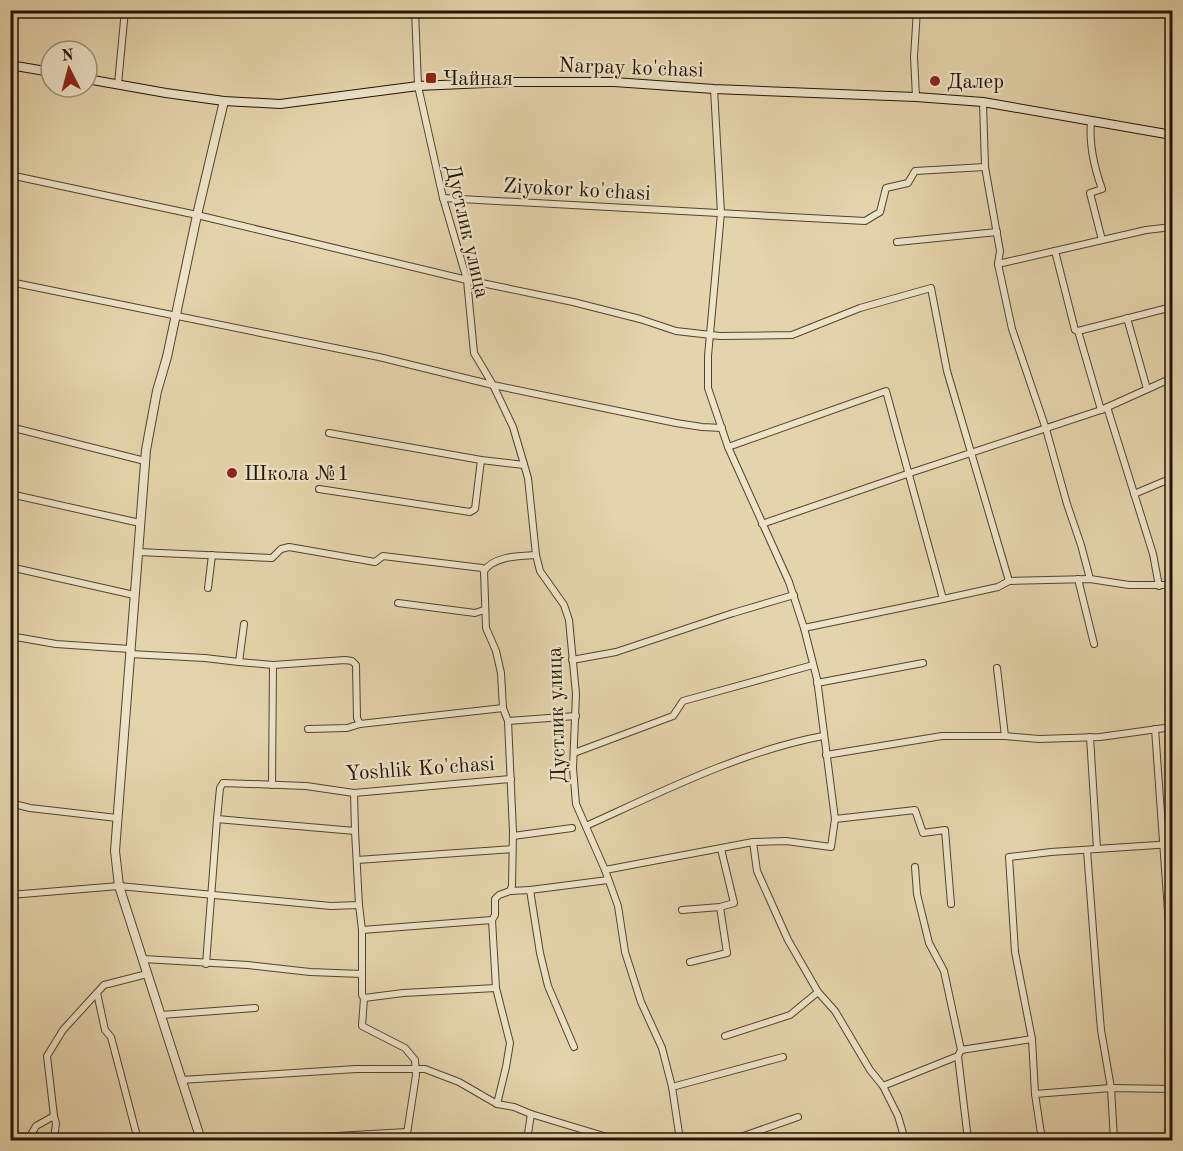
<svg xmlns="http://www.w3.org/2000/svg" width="1183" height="1151" viewBox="0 0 1183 1151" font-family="'Old Standard TT',serif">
<rect width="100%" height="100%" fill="#e4d4ab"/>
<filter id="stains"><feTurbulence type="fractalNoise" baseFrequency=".00333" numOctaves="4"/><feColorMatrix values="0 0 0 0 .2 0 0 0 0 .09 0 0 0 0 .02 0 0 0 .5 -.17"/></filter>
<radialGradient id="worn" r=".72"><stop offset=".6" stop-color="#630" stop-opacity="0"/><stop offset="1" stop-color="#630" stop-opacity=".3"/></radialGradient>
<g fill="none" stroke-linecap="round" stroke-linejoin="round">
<g stroke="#52432e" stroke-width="8">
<g id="minor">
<polyline points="415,10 418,86 443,198 467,280 474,353 493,385 513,427 528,478 536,555 540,571 564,605 569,620 576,694 573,768 576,804 605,870 618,906 625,952 641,1002 662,1048 672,1087 680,1140"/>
<polyline points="118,84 125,10"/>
<polyline points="714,89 721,213 708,356 708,388 728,447 789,582 804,628 817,679 835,819 915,810 923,833 945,830 951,904"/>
<polyline points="916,97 914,57 917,10"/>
<polyline points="983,102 985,167 1000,251 998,264 1012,329 1046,429 1067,504 1081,545 1090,579"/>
<path d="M1091 121C1089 143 1094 167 1102 189L1090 193 1102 240"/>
<polyline points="10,175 197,215 467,280 573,302 640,319 676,331 720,336 792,335 860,308 931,288 947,371 1009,581"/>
<polyline points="443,198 865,221 880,212 886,188 908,183 915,171 985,167"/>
<polyline points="897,242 997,232"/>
<polyline points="1055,251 1075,330 1078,331"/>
<polyline points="998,264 1146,230 1172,227"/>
<polyline points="10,282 379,357 493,385 676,423 702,427 722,428"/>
<polyline points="1127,318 1147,389"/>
<polyline points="1107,407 1153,554 1159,586"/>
<polyline points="1101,410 1078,331 1172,307"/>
<polyline points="10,427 145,461"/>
<polyline points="329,433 481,460 524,465"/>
<polyline points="728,447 886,391 943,599"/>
<polyline points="319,489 470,512 475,509 481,460"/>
<polyline points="10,494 140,523"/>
<polyline points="1134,494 1172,478"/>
<polyline points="762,524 910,473 1101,410 1172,378"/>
<polyline points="138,552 272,558 281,549 289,547 375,562 383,556 482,568 484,571 486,628 496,651 501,673 503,708 508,721 513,832 512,886 510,891 499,895 495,899 495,915 492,920 496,988 510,1043 506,1067 497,1104"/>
<polyline points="10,567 134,595"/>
<path d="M484 571C494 556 519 556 536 555"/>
<polyline points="1078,579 1094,644"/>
<polyline points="208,588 212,555"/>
<polyline points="398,603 475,613 484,610"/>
<polyline points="804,628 943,599 998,587 1009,581 1090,579 1129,585 1172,585"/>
<polyline points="10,636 56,644 130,649"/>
<polyline points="130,654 205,658 239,662 244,624"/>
<polyline points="572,660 616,652 733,613 794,595"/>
<polyline points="239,662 273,665 345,660 352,661 356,665 357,718 360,724 503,708"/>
<polyline points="997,668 1005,736"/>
<polyline points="817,683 923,663"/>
<polyline points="508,721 576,716"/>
<polyline points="308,729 347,728 360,724"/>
<polyline points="1155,729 1172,967"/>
<polyline points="1090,737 1097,849"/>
<polyline points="574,753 673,716 683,701 813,665"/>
<polyline points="826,755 942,736 1005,736 1039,739 1100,737 1172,727"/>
<polyline points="272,785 273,665"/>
<polyline points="10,803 30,808 117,818"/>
<polyline points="217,819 355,831 354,793"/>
<path d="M586 826C661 792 742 751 823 736"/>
<polyline points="513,836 572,828"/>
<polyline points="753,842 757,871 788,940 818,992 835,1011 870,1070 883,1086 898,1116 905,1140"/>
<polyline points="1087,850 1096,970 1101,1030 1111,1088 1114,1140"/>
<polyline points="357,860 512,849"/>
<polyline points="915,867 917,894 929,943 944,971 961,1050"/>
<polyline points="605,870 753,842 786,841 831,847 835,819"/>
<polyline points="530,890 608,880"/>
<polyline points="510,891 530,890 540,953 548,986 574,1047"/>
<polyline points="10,895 119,886 331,906 359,905 355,831"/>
<polyline points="359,905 362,930 362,974"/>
<polyline points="682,910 720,907 734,903 721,849"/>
<polyline points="362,930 492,920"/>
<polyline points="143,959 248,965 310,972 362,974 362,995 364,998 403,993 496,988"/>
<polyline points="690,962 727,953 720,907"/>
<polyline points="206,964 217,819 220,788 223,783 306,786 354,793 511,779"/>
<polyline points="97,993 105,1030 111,1037 138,1140"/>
<polyline points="364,998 362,1026 405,1048 415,1060 416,1075 406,1140"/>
<polyline points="161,1015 255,1008"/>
<polyline points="725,1036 790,1015 818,992"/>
<polyline points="181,1080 356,1069 425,1069 459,1082 497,1104 514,1107 531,1114 617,1140"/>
<polyline points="883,1086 958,1056"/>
<polyline points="672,1087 783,1057"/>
<polyline points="1035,1094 1111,1088 1172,1089"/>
<polyline points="28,1140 36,1126 54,1116 47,1056 63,1030 104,985 147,974"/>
<polyline points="54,1140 56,1123 54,1116"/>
<polyline points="266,1140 407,1132"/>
<polyline points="527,1140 531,1114"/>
<polyline points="644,1140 651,1140"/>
<polyline points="732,1140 798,1117"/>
<polyline points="968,1140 958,1056 961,1050 1032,1039"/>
<polyline points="1042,1140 1035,1094 1032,1039 1015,952 1009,857 1051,852 1172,844"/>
</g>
</g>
<g stroke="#52432e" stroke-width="10">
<polyline id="tertiary" points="201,1140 119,886 115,851 146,450 157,391 167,357 197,215 224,101"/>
</g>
<g stroke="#211304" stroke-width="10">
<g id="secondary">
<polyline points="10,65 51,72"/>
<polyline points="87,79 166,93 224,101 280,104 418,86 509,82 614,82 714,89 916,97 983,102 1172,135"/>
</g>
</g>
<use href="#minor" stroke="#ede3c8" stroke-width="6"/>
<use href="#tertiary" stroke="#ede3c8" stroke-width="8"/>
<use href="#secondary" stroke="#ede3c8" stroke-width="8"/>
</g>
<g fill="#8f2418" stroke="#ede3c8" stroke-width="2">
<rect x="425" y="72" width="12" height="12" rx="3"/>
<circle cx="935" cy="81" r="6"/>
<circle cx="232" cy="473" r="6"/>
</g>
<g text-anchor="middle" stroke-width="4.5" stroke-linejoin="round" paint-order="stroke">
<g font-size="21" fill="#211304" stroke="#ede3c8">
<text transform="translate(631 67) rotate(2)" y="7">Narpay ko'chasi</text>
<text transform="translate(577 189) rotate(3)" y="7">Ziyokor ko'chasi</text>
<text transform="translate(468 231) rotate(77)" y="7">Дустлик улица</text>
<text transform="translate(556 715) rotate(-92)" y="7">Дустлик улица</text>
<text transform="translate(420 768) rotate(-4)" y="7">Yoshlik Ko'chasi</text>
</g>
<g font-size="21" fill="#211304" stroke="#ede3c8" text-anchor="start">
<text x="443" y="85">Чайная</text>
<text x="947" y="88">Далер</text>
<text x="244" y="480">Школа №1</text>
</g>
</g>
<rect width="1183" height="1151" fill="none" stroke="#e4d4ab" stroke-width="36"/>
<rect x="12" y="12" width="1159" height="1127" fill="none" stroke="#211304" stroke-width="3"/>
<rect x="18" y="18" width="1147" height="1115" fill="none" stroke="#211304" stroke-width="1.5"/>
<g transform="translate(69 69) rotate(354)"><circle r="28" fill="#ede3c8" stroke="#9b907a" stroke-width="1.5"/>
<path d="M0-4.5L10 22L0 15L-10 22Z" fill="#8f2418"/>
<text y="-9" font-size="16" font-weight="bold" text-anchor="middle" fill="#211304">N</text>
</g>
<rect width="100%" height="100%" filter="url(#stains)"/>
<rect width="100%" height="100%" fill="url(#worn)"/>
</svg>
